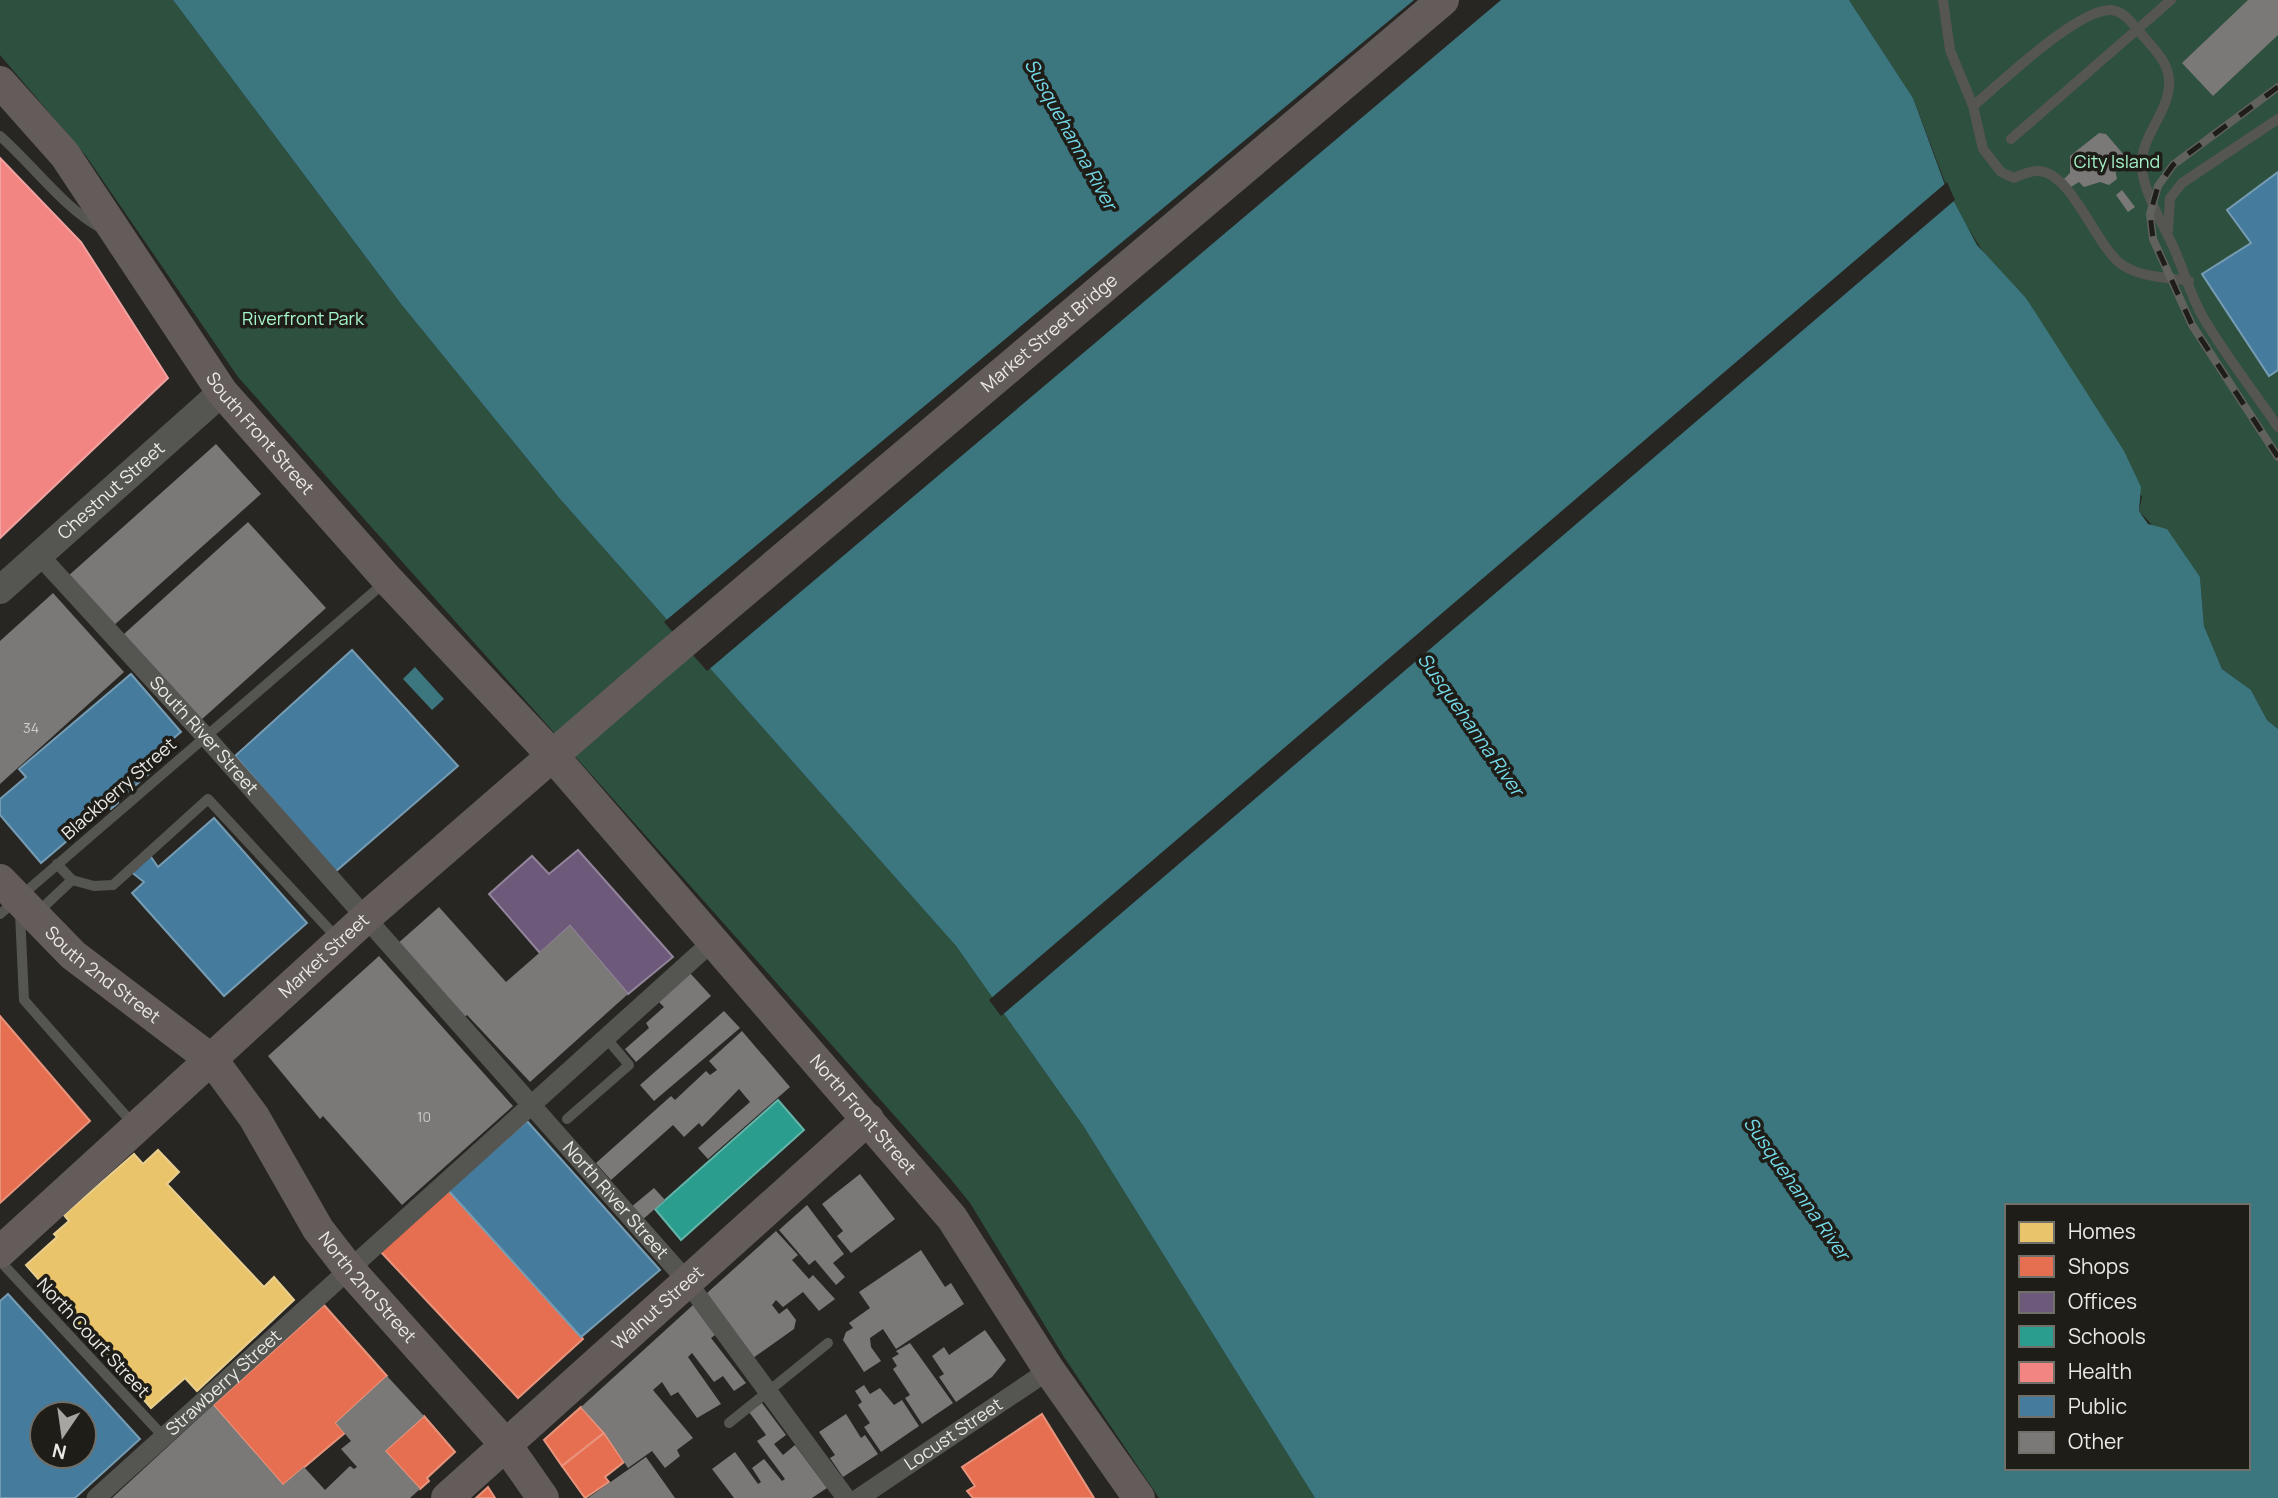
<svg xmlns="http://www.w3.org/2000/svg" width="2278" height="1498" viewBox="0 0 2278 1498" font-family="Manrope,sans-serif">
<rect width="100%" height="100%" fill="#272622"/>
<g fill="#2e503e">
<polygon points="0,0 173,0 401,304 560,499 956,946 1084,1127 1315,1498 1159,1498 1064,1357 970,1203 949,1177 238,377 86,156 0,55"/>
<polygon points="1849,0 2278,0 2278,729 2267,720 2251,690 2222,669 2204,626 2200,577 2139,511 2142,497 2026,298 1987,258 1954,206 1913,98"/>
</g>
<g fill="#3c777f" fill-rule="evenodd">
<path d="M173 0H1849L1913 98 1945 185 1977 245 2026 298 2124 451 2141 487 2139 511 2148 524 2167 529 2200 577 2204 626 2222 669 2251 690 2267 720 2278 729V1498H1315L1084 1127 956 946 560 499 401 304ZM2007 1206H2248V1468H2007Z"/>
<polygon points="415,667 444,699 432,710 403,679"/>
</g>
<g fill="#272622">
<polygon points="1414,0 1501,0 707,671 664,622"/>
<polygon points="1947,182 1955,200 1001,1016 989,1000"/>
</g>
<polygon fill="#e9c46a" stroke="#e9cf8f" stroke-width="2" points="158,1150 179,1172 167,1184 264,1287 274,1277 294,1300 197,1391 185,1378 151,1408 26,1265 57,1237 54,1234 69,1221 64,1215 134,1154 143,1164"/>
<g fill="#e76f51" stroke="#e8947d" stroke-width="2">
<polygon points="0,1016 90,1121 0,1203"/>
<polygon points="448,1190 583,1339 518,1398 379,1250"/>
<polygon points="324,1305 387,1376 336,1423 345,1433 283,1485 213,1405"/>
<polygon points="581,1407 604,1433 562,1466 544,1440"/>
<polygon points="1042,1414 1094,1498 973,1498 967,1491 975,1486 962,1467"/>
<polygon points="424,1416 455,1452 427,1478 429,1481 420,1489 385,1451"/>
<polygon points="604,1433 624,1462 605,1477 609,1482 585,1498 562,1466"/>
<polygon points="488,1487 495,1498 476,1498"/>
</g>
<polygon fill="#6d597a" stroke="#92849a" stroke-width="2" points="578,850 673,957 628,994 570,926 540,953 489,894 532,856 549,874"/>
<polygon fill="#2a9d8f" stroke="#64b4a9" stroke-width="2" points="778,1100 804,1130 681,1240 655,1209"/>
<polygon fill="#f28482" stroke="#f0a2a0" stroke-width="2" points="0,158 81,242 168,378 0,538"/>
<g fill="#457b9d" stroke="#769cb3" stroke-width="2" fill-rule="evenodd">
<polygon points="2278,172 2278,370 2269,376 2202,274 2251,243 2227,210"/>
<polygon points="352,650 458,766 335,872 235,756"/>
<polygon points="131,674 181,732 144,763 151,772 117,801 118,803 111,809 108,806 41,863 0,815 0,799 26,777 19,769"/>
<polygon points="214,818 307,923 224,996 132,893 144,882 130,871 149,854 158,867"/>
<polygon points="527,1121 660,1270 581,1337 448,1190"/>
<path d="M8 1294 140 1439 75 1498H0V1301ZM42 1414H84V1456H42Z"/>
</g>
<g fill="#7a7978">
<polygon points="2248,0 2278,0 2278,35 2213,96 2182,63"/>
<polygon points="2099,133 2106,134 2125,156 2125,163 2115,170 2117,179 2109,185 2100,182 2084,187 2079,182 2071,187 2064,179 2070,173 2070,156"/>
<polygon points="2122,190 2135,207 2128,212 2116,195"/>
<polygon points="216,444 261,494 112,627 67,577"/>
<polygon points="248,522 326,608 201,720 124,634"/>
<polygon points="53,593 124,672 0,784 0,641"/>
<polygon points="439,907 506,982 570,926 628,994 530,1082 467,1015 462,1019 396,945"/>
<polygon points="379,956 513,1106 402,1205 323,1116 320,1119 268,1056"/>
<polygon points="690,973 711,996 636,1062 625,1049 649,1028 646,1023 664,1007 658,1001"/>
<polygon points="724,1011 740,1028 654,1101 640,1085"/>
<polygon points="742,1031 790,1087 708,1159 698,1148 750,1102 739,1089 702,1127 699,1123 684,1137 673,1125 611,1180 596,1163 671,1096 675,1100 706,1071 710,1075 717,1070 709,1061"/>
<polygon points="860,1174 895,1219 851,1253 837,1236 843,1231 822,1204"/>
<polygon points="654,1188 665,1200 641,1221 630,1208"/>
<polygon points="807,1205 844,1254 833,1263 845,1277 836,1285 815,1260 809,1265 779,1230"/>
<polygon points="776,1231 798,1255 792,1260 809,1279 813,1275 835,1299 819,1311 803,1292 783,1307 776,1300 772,1305 779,1314 787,1308 796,1320 794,1329 753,1358 707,1293"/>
<polygon points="921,1250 945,1287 951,1283 964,1304 896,1349 883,1329 870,1338 871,1347 881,1361 864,1372 843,1340 846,1332 853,1328 849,1323 870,1308 859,1292"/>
<polygon points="693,1305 715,1335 711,1338 746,1383 734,1391 723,1376 714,1382 692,1353 688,1357 721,1404 697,1418 678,1392 671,1396 662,1382 653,1390 693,1438 677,1450 680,1456 665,1468 652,1451 628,1468 605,1433 581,1407"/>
<polygon points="985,1330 1006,1360 992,1377 956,1402 939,1377 944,1374 932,1356 944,1347 949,1355"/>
<polygon points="910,1343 953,1403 922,1424 905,1398 910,1395 893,1369 897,1366 892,1358 899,1354 896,1351"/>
<polygon points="387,1376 424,1416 385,1451 420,1489 410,1498 112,1498 213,1405 283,1485 304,1467 325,1490 350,1466 354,1469 357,1467 341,1449 351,1441 336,1423"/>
<polygon points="864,1385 870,1394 880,1388 894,1405 902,1400 919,1426 881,1452 864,1427 870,1423 858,1405 862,1402 855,1391"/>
<polygon points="762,1403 786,1435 774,1444 783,1455 795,1445 827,1488 812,1498 734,1498 712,1469 735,1452 758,1484 761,1482 752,1468 764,1459 782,1481 785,1479 757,1441 766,1435 749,1412"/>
<polygon points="846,1414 861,1438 865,1435 878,1454 843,1477 830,1458 835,1455 819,1432"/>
<polygon points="646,1457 675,1498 588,1498"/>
</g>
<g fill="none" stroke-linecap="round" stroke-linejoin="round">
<g stroke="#555552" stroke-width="10">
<path d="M1943 0 1950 50 1973 106 1983 149 2001 172 2014 178C2021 175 2031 170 2039 171 2072 173 2096 246 2121 264 2141 278 2166 277 2189 281"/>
<path d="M1973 106C2001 83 2077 9 2111 10 2125 11 2134 26 2143 36 2156 51 2171 65 2169 86 2167 116 2138 139 2142 170 2146 196 2161 221 2172 244 2183 267 2190 295 2203 317 2225 355 2253 390 2278 427"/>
<path d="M0 136C32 164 66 210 101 228"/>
<polyline points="2011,139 2171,0"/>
<polyline points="2168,231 2170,198 2182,183 2278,119"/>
<polyline points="57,864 72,880"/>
<polyline points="20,913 24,1000 134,1125"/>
<polyline points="37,913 72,880 94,886 113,885 208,799 338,939"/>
<polyline points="0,914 384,583"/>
<polyline points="567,1119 629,1065 607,1039"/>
<polyline points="0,1261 163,1436"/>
<polyline points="729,1423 828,1343"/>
</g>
<g stroke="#555552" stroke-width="19">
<path id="s1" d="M40 556 205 736 686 1280 846 1498"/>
<path id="s2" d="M96 1498 712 942"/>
<path id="s3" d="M859 1498 1049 1370"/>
</g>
<path stroke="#555552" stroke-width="28" id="s4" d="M0 590 222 392"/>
<g stroke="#645c5a" stroke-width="32">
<path id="s5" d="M0 82 65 155 222 392 388 580 553 756 952 1218 1049 1370 1139 1498"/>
<path id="s6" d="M0 880 73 955 213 1061 254 1117 318 1229 349 1269 506 1445 543 1498"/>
<path id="s7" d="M0 1252 371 913 656 666 1443 0"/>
<path id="s8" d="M447 1498 868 1119"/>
</g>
<g stroke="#61615e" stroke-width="8">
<polyline id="rail" points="2278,87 2173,165 2158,186 2150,214 2153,239 2192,325 2278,457"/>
</g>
<use href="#rail" stroke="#1f1d18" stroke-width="5" stroke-dasharray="16" stroke-linecap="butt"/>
</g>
<g text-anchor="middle" stroke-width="7" stroke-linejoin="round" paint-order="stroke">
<g font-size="14" fill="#cecdca">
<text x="31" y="733">34</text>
<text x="424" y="1122">10</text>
</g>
<g font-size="18" fill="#a5f3c8" stroke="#1f1d18">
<text x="2117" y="168">City Island</text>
<text x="303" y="325">Riverfront Park</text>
</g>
<g font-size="18" fill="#eae9e5" stroke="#1f1d18">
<text dy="6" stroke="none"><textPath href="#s7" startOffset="1395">Market Street Bridge</textPath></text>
<text dy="6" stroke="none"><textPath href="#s5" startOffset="438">South Front Street</textPath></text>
<text dy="6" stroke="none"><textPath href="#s4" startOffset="149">Chestnut Street</textPath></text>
<text dy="6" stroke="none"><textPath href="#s1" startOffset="243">South River Street</textPath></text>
<text transform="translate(119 789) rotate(-41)" y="6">Blackberry Street</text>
<text dy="6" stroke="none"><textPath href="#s7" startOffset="439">Market Street</textPath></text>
<text dy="6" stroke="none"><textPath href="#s6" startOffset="140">South 2nd Street</textPath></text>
<text dy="6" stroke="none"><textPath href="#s5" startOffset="1348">North Front Street</textPath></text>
<text dy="6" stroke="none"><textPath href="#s1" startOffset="864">North River Street</textPath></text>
<text dy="6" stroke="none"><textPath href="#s6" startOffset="555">North 2nd Street</textPath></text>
<text dy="6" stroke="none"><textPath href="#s8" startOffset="284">Walnut Street</textPath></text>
<text transform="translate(93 1338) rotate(47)" y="6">North Court Street</text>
<text dy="6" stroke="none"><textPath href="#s2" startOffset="172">Strawberry Street</textPath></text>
<text dy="6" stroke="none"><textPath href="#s3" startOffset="114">Locust Street</textPath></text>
</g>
<g font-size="19" font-style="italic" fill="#74dae9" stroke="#1f1d18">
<text transform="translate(1071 134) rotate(61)" y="7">Susquehanna River</text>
<text transform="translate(1471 724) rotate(55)" y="7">Susquehanna River</text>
<text transform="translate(1797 1188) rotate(55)" y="7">Susquehanna River</text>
</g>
</g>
<rect x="2005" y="1204" width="245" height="266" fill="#1f1d18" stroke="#706f6a" stroke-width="2"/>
<rect x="2019" y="1222" width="35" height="21" fill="#e9c46a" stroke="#706f6a" stroke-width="2"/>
<text x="2068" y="1239" font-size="21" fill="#eae9e5">Homes</text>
<rect x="2019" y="1256" width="35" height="21" fill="#e76f51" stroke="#706f6a" stroke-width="2"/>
<text x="2068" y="1274" font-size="21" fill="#eae9e5">Shops</text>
<rect x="2019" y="1292" width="35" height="21" fill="#6d597a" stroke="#706f6a" stroke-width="2"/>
<text x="2068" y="1309" font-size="21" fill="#eae9e5">Offices</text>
<rect x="2019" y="1326" width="35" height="21" fill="#2a9d8f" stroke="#706f6a" stroke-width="2"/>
<text x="2068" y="1344" font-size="21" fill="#eae9e5">Schools</text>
<rect x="2019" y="1362" width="35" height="21" fill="#f28482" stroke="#706f6a" stroke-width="2"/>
<text x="2068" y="1379" font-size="21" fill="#eae9e5">Health</text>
<rect x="2019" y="1396" width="35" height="21" fill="#457b9d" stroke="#706f6a" stroke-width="2"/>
<text x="2068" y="1414" font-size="21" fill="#eae9e5">Public</text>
<rect x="2019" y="1432" width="35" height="21" fill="#7a7978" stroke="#706f6a" stroke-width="2"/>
<text x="2068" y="1449" font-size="21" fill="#eae9e5">Other</text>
<g transform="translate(63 1435) rotate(193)"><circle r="33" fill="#1f1d18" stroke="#706f6a" stroke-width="2"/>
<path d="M0-5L12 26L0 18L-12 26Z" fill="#a6a5a1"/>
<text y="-10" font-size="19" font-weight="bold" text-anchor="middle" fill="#eae9e5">N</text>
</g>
</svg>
